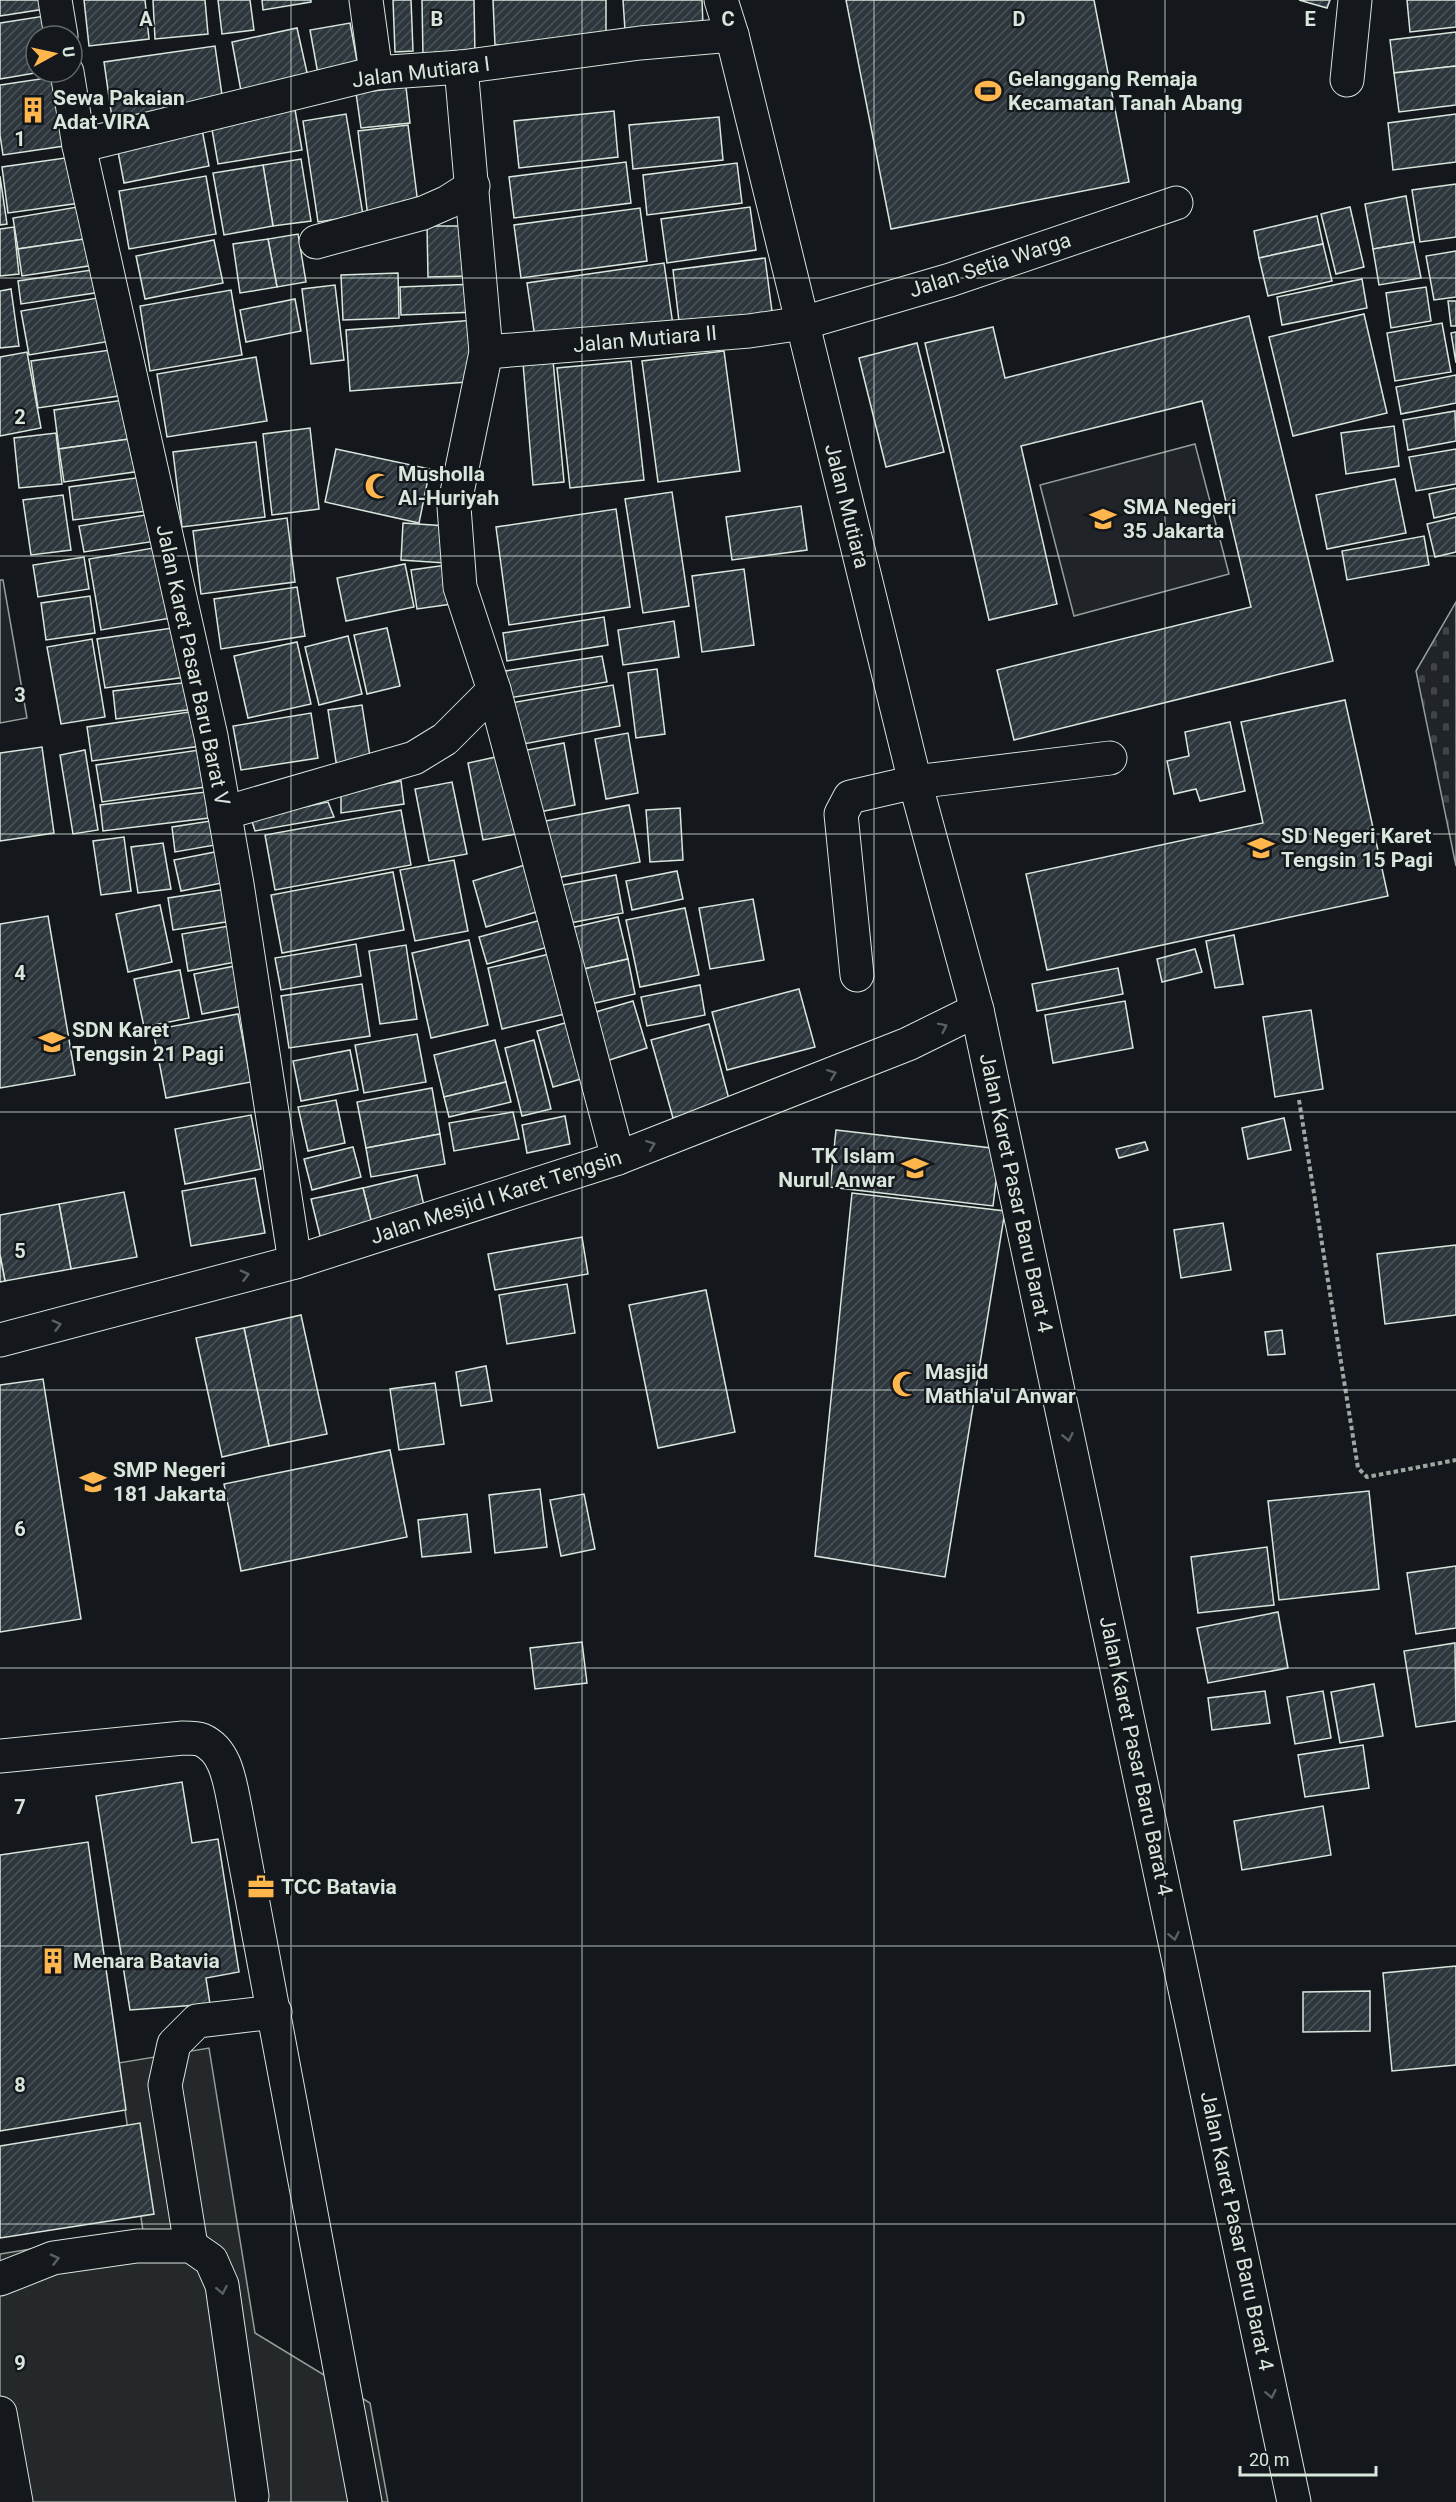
<svg xmlns="http://www.w3.org/2000/svg" width="1456" height="2502" viewBox="0 0 1456 2502" font-family="Roboto,sans-serif">
<defs>
<pattern id="cemetery-stones" width="16" height="16" patternUnits="userSpaceOnUse" patternTransform="scale(1.5)"><rect width="16" height="16" fill="#202428"/><path d="M2 7V4a2 2 0 0 1 4 0v3zM10 15v-3a2 2 0 0 1 4 0v3z" fill="#404447"/></pattern>
<pattern id="building-hatch" width="6" height="6" patternUnits="userSpaceOnUse" patternTransform="scale(1.5)"><rect width="6" height="6" fill="#2c363c"/><path d="M-1 1l2-2M0 6l6-6M5 7l2-2" fill="none" stroke="#4a5358"/></pattern>
</defs>
<rect width="100%" height="100%" fill="#14181c"/>
<polygon fill="url(#cemetery-stones)" stroke="#939e99" stroke-width="1.5" points="1456,602 1456,866 1416,671"/>
<g fill="#202428" stroke="#939e99" stroke-width="1.5">
<polygon points="1195,444 1229,574 1074,616 1040,485"/>
<polygon points="0,580 3,580 27,718 0,723"/>
</g>
<polygon fill="#24282b" stroke="#939e99" stroke-width="1.5" points="209,2048 255,2333 370,2403 388,2502 0,2502 0,2254 143,2231 118,2063"/>
<g fill="url(#building-hatch)" stroke="#d8e6dc" stroke-width="1.5">
<polygon points="0,0 50,0 51,8 0,16"/>
<polygon points="84,0 145,0 149,39 89,46"/>
<polygon points="153,0 205,0 208,34 155,39"/>
<polygon points="218,0 250,0 254,30 222,34"/>
<polygon points="262,0 311,0 311,2 263,10"/>
<polygon points="393,0 411,0 413,51 395,52"/>
<polygon points="422,0 474,0 475,57 423,57"/>
<polygon points="493,0 606,0 606,42 495,45"/>
<polygon points="623,0 702,0 703,26 625,30"/>
<polygon points="846,0 1094,0 1129,182 891,229"/>
<polygon points="1299,0 1330,0 1327,8"/>
<polygon points="1407,0 1456,0 1456,27 1410,32"/>
<polygon points="51,15 54,36 36,36 36,72 41,72 0,79 0,23"/>
<polygon points="350,23 358,66 318,74 310,30"/>
<polygon points="297,28 308,77 241,91 232,42"/>
<polygon points="1456,32 1456,66 1394,73 1390,40"/>
<polygon points="215,46 223,102 112,118 104,62"/>
<polygon points="1456,66 1456,105 1399,112 1394,73"/>
<polygon points="60,76 71,145 3,155 0,135 0,85"/>
<polygon points="406,87 410,123 361,128 356,93"/>
<polygon points="294,104 302,150 218,164 210,118"/>
<polygon points="614,111 618,157 519,168 514,121"/>
<polygon points="346,114 363,215 318,222 303,121"/>
<polygon points="1456,114 1456,162 1393,170 1388,123"/>
<polygon points="719,117 723,160 633,169 629,125"/>
<polygon points="201,124 209,166 124,183 116,141"/>
<polygon points="408,125 419,212 368,218 358,131"/>
<polygon points="72,157 80,203 8,213 2,167"/>
<polygon points="301,159 311,221 273,226 263,165"/>
<polygon points="626,162 631,203 514,218 509,177"/>
<polygon points="737,163 742,203 647,215 643,175"/>
<polygon points="263,165 273,226 224,235 213,173"/>
<polygon points="0,176 7,224 0,225"/>
<polygon points="206,176 216,234 129,249 119,191"/>
<polygon points="1456,184 1456,237 1420,242 1412,190"/>
<polygon points="1406,196 1414,242 1373,249 1365,204"/>
<polygon points="83,206 91,238 18,249 13,218"/>
<polygon points="750,207 756,250 667,263 661,219"/>
<polygon points="1350,207 1364,267 1336,274 1321,214"/>
<polygon points="640,208 647,261 521,278 514,225"/>
<polygon points="1317,216 1323,244 1259,258 1254,231"/>
<polygon points="427,226 469,226 470,276 428,277"/>
<polygon points="14,227 19,274 0,276 0,229"/>
<polygon points="298,234 306,282 277,287 268,239"/>
<polygon points="91,238 95,265 22,276 18,249"/>
<polygon points="268,239 277,287 240,293 233,244"/>
<polygon points="214,240 223,283 145,299 136,256"/>
<polygon points="1414,242 1421,278 1379,285 1373,249"/>
<polygon points="1323,244 1332,281 1268,296 1259,258"/>
<polygon points="1456,251 1456,297 1434,300 1426,256"/>
<polygon points="765,258 773,319 680,330 673,270"/>
<polygon points="664,263 673,325 536,345 527,283"/>
<polygon points="98,269 101,292 21,304 18,281"/>
<polygon points="398,273 399,318 343,320 341,275"/>
<polygon points="1362,279 1367,308 1282,325 1277,297"/>
<polygon points="476,284 477,312 401,315 400,287"/>
<polygon points="335,285 344,360 311,364 302,289"/>
<polygon points="1426,287 1431,321 1391,328 1386,293"/>
<polygon points="11,289 19,346 0,348 0,291"/>
<polygon points="231,290 242,355 150,371 140,306"/>
<polygon points="103,297 111,341 29,355 21,311"/>
<polygon points="295,299 301,331 246,342 240,310"/>
<polygon points="1448,301 1456,301 1456,326 1451,326"/>
<polygon points="1364,314 1387,413 1293,436 1269,337"/>
<polygon points="1249,316 1333,661 1014,740 997,670 1251,607 1202,401 1021,446 1057,604 989,620 925,343 993,327 1005,378"/>
<polygon points="475,320 480,381 350,391 346,330"/>
<polygon points="1442,323 1451,372 1395,381 1387,333"/>
<polygon points="1456,332 1456,363 1451,333"/>
<polygon points="917,343 944,452 886,467 859,358"/>
<polygon points="118,349 125,395 38,408 31,361"/>
<polygon points="724,351 740,471 658,482 642,361"/>
<polygon points="27,352 41,428 0,436 0,357"/>
<polygon points="256,357 267,421 167,437 157,374"/>
<polygon points="553,360 564,482 533,485 523,363"/>
<polygon points="631,361 644,480 570,488 557,368"/>
<polygon points="1456,375 1456,403 1401,414 1396,387"/>
<polygon points="131,399 136,438 59,449 54,410"/>
<polygon points="1455,411 1456,441 1408,450 1403,420"/>
<polygon points="1394,426 1399,466 1346,474 1341,433"/>
<polygon points="310,428 319,509 272,515 263,434"/>
<polygon points="56,433 62,484 19,488 14,438"/>
<polygon points="136,438 141,471 64,482 59,449"/>
<polygon points="256,442 265,517 182,527 173,452"/>
<polygon points="336,449 430,469 419,523 325,502"/>
<polygon points="1456,449 1456,484 1416,491 1409,457"/>
<polygon points="143,477 147,511 73,520 69,487"/>
<polygon points="1395,479 1406,533 1327,549 1316,495"/>
<polygon points="1456,488 1456,513 1434,518 1429,494"/>
<polygon points="672,492 689,606 643,613 625,499"/>
<polygon points="63,495 71,550 31,555 23,500"/>
<polygon points="801,506 807,550 732,560 726,517"/>
<polygon points="616,509 630,607 509,625 496,527"/>
<polygon points="157,513 163,540 84,552 79,526"/>
<polygon points="1456,517 1456,552 1435,557 1427,524"/>
<polygon points="287,518 295,582 201,594 193,531"/>
<polygon points="403,523 447,526 445,563 401,560"/>
<polygon points="1424,536 1429,565 1347,580 1342,551"/>
<polygon points="165,546 177,617 101,630 89,559"/>
<polygon points="84,557 89,589 38,597 33,565"/>
<polygon points="405,564 414,607 346,621 337,578"/>
<polygon points="454,564 459,603 417,609 411,570"/>
<polygon points="744,569 754,645 702,652 692,576"/>
<polygon points="297,587 305,636 221,649 214,599"/>
<polygon points="90,596 95,633 46,640 41,603"/>
<polygon points="604,617 608,645 507,661 503,633"/>
<polygon points="674,621 679,657 623,665 618,630"/>
<polygon points="179,627 186,677 105,688 97,639"/>
<polygon points="387,628 400,686 367,694 354,635"/>
<polygon points="348,636 362,694 319,705 305,647"/>
<polygon points="92,639 105,717 61,724 47,647"/>
<polygon points="297,642 311,704 248,718 234,656"/>
<polygon points="602,656 607,682 509,698 505,671"/>
<polygon points="657,669 665,734 636,738 628,673"/>
<polygon points="190,682 194,709 116,719 113,691"/>
<polygon points="613,685 620,726 513,746 505,704"/>
<polygon points="1345,700 1388,896 1047,970 1026,874 1263,823 1241,722"/>
<polygon points="362,705 371,763 337,768 328,710"/>
<polygon points="196,711 201,746 92,761 87,727"/>
<polygon points="311,713 318,758 241,770 233,726"/>
<polygon points="1230,722 1245,791 1200,801 1196,789 1174,794 1167,761 1189,756 1185,732"/>
<polygon points="628,733 638,793 606,799 595,739"/>
<polygon points="564,743 575,805 534,813 522,751"/>
<polygon points="42,747 54,833 0,841 0,753"/>
<polygon points="206,749 212,786 102,802 96,765"/>
<polygon points="85,750 98,830 73,834 60,755"/>
<polygon points="505,755 521,833 483,840 468,763"/>
<polygon points="401,781 404,804 341,813 341,792"/>
<polygon points="452,782 467,854 429,861 415,789"/>
<polygon points="214,791 217,817 103,831 100,805"/>
<polygon points="328,802 334,817 255,831 251,818"/>
<polygon points="629,805 640,862 551,879 540,822"/>
<polygon points="680,808 683,860 650,862 646,810"/>
<polygon points="401,810 411,865 275,890 265,835"/>
<polygon points="217,820 221,844 175,852 172,827"/>
<polygon points="124,837 131,891 101,895 93,841"/>
<polygon points="163,843 171,889 138,893 131,847"/>
<polygon points="225,850 232,881 181,891 174,860"/>
<polygon points="454,860 468,931 415,941 400,870"/>
<polygon points="528,864 543,910 486,927 473,881"/>
<polygon points="677,871 683,899 632,910 626,881"/>
<polygon points="393,872 404,930 282,953 271,895"/>
<polygon points="616,875 623,913 559,925 552,887"/>
<polygon points="233,888 239,920 173,930 168,898"/>
<polygon points="753,899 764,960 710,969 699,908"/>
<polygon points="160,905 172,962 128,972 116,914"/>
<polygon points="685,908 699,975 640,987 626,920"/>
<polygon points="48,916 75,1075 0,1088 0,924"/>
<polygon points="618,917 628,959 575,971 566,929"/>
<polygon points="541,920 548,947 487,964 479,937"/>
<polygon points="240,924 246,960 188,971 182,934"/>
<polygon points="1234,935 1243,984 1215,988 1206,941"/>
<polygon points="469,940 488,1025 431,1038 412,953"/>
<polygon points="356,944 361,976 281,990 275,958"/>
<polygon points="406,945 417,1019 380,1024 369,951"/>
<polygon points="1195,949 1202,972 1162,982 1157,959"/>
<polygon points="550,954 565,1014 502,1029 488,968"/>
<polygon points="628,959 635,994 582,1006 575,971"/>
<polygon points="245,964 253,1004 202,1014 194,974"/>
<polygon points="1118,968 1123,994 1037,1011 1032,984"/>
<polygon points="180,970 189,1018 144,1027 134,979"/>
<polygon points="362,984 370,1036 289,1048 281,996"/>
<polygon points="700,985 705,1015 647,1026 641,997"/>
<polygon points="799,989 815,1047 727,1070 712,1012"/>
<polygon points="633,1001 647,1048 597,1064 582,1016"/>
<polygon points="1125,1001 1133,1048 1053,1063 1045,1015"/>
<polygon points="1311,1010 1323,1089 1275,1097 1263,1017"/>
<polygon points="238,1014 251,1082 166,1098 153,1030"/>
<polygon points="572,1021 588,1077 553,1087 537,1031"/>
<polygon points="709,1024 730,1103 673,1118 651,1040"/>
<polygon points="417,1034 426,1082 364,1093 355,1045"/>
<polygon points="495,1040 506,1082 444,1097 434,1055"/>
<polygon points="534,1040 551,1109 522,1116 505,1048"/>
<polygon points="350,1050 358,1090 301,1101 293,1061"/>
<polygon points="506,1082 511,1102 449,1117 444,1097"/>
<polygon points="432,1088 440,1134 366,1148 357,1102"/>
<polygon points="336,1100 345,1143 308,1151 298,1107"/>
<polygon points="513,1112 519,1139 454,1151 449,1123"/>
<polygon points="251,1115 261,1169 185,1184 175,1129"/>
<polygon points="565,1116 570,1144 527,1153 522,1125"/>
<polygon points="1284,1118 1291,1150 1248,1159 1242,1128"/>
<polygon points="836,1130 1000,1149 993,1206 830,1187"/>
<polygon points="440,1134 445,1164 371,1177 366,1148"/>
<polygon points="1145,1142 1148,1150 1119,1158 1116,1149"/>
<polygon points="353,1147 361,1177 312,1190 304,1159"/>
<polygon points="417,1175 427,1219 374,1232 363,1188"/>
<polygon points="255,1178 265,1233 191,1246 182,1191"/>
<polygon points="363,1188 374,1232 322,1244 311,1199"/>
<polygon points="124,1192 137,1257 71,1269 59,1204"/>
<polygon points="852,1193 1005,1211 945,1577 815,1556"/>
<polygon points="59,1204 71,1269 5,1281 0,1255 0,1215"/>
<polygon points="1223,1223 1231,1270 1181,1278 1174,1230"/>
<polygon points="582,1237 588,1274 495,1290 488,1254"/>
<polygon points="1456,1245 1456,1315 1385,1324 1377,1254"/>
<polygon points="0,1255 5,1281 0,1282"/>
<polygon points="567,1284 575,1333 507,1344 499,1295"/>
<polygon points="706,1290 735,1432 658,1448 629,1305"/>
<polygon points="301,1315 327,1434 269,1446 244,1328"/>
<polygon points="244,1328 269,1446 222,1457 196,1338"/>
<polygon points="1282,1330 1285,1354 1268,1355 1265,1332"/>
<polygon points="486,1366 492,1401 461,1406 456,1372"/>
<polygon points="43,1379 81,1619 0,1632 0,1385"/>
<polygon points="435,1383 444,1444 399,1450 390,1389"/>
<polygon points="390,1450 407,1537 241,1571 224,1484"/>
<polygon points="540,1489 547,1547 495,1553 489,1495"/>
<polygon points="1369,1491 1379,1589 1279,1600 1268,1501"/>
<polygon points="584,1494 595,1549 561,1556 550,1500"/>
<polygon points="467,1514 471,1552 422,1557 418,1520"/>
<polygon points="1267,1547 1274,1605 1198,1613 1191,1557"/>
<polygon points="1456,1566 1456,1628 1416,1634 1407,1573"/>
<polygon points="1278,1612 1288,1668 1208,1683 1197,1628"/>
<polygon points="582,1642 587,1683 535,1689 530,1648"/>
<polygon points="1455,1643 1456,1721 1416,1727 1404,1651"/>
<polygon points="1374,1684 1383,1736 1340,1743 1331,1692"/>
<polygon points="1265,1691 1270,1723 1212,1730 1208,1698"/>
<polygon points="1323,1691 1331,1738 1295,1744 1287,1697"/>
<polygon points="1363,1745 1369,1788 1305,1797 1298,1755"/>
<polygon points="182,1782 192,1843 218,1839 239,1972 206,1978 210,2004 130,2010 96,1796"/>
<polygon points="1323,1806 1331,1855 1242,1870 1234,1821"/>
<polygon points="88,1842 126,2110 0,2131 0,1855"/>
<polygon points="1456,1966 1456,2065 1392,2071 1383,1973"/>
<polygon points="1370,1991 1370,2031 1303,2032 1303,1992"/>
<polygon points="140,2123 154,2214 0,2238 0,2146"/>
</g>
<g fill="none" stroke-linecap="round" stroke-linejoin="round">
<g stroke="#d8e6dc" stroke-width="35">
<g id="minor">
<polyline points="55,0 61,36"/>
<polyline points="366,0 376,73"/>
<polyline points="721,0 732,35 915,782 977,1010 1294,2502"/>
<polyline points="461,67 486,352 454,507 460,587 494,690 618,1158"/>
<polyline points="67,72 79,146 211,736 237,884 295,1262"/>
<polyline points="1347,80 1355,0"/>
<polyline points="79,146 376,73 461,67 640,43 732,35"/>
<polyline points="316,242 423,213 448,202 473,186"/>
<polyline points="486,352 749,331 803,323 950,280 1176,203"/>
<polyline points="224,813 414,758 445,739 494,690"/>
<polyline points="857,975 841,814 850,797 915,782 1110,758"/>
<polyline points="0,1340 295,1262 618,1158 908,1044 977,1010"/>
<path d="M0 1756 183 1738C189 1738 197 1738 202 1740 227 1751 230 1784 235 1807L365 2502"/>
<polyline points="191,2246 165,2085 174,2044 197,2021 275,2012"/>
<polyline points="0,2279 53,2258 137,2246 191,2246 211,2260 222,2285 252,2496"/>
<polyline points="0,2413 16,2502"/>
</g>
</g>
<polyline stroke="#9da8a2" stroke-width="4" stroke-dasharray="4.5 3" stroke-linecap="butt" points="1299,1100 1358,1468 1367,1477 1456,1460"/>
<use href="#minor" stroke="#14181c" stroke-width="33"/>
</g>
<defs><path id="oneway-chevron" d="M-2-3.5L2.5 0L-2 3.5" fill="none" stroke-width="1.6" stroke-linecap="round" stroke-linejoin="round" transform="scale(1.5)"/></defs>
<g stroke="#59605f">
<use href="#oneway-chevron" transform="translate(943 1027) rotate(-26)"/>
<use href="#oneway-chevron" transform="translate(832 1074) rotate(-21)"/>
<use href="#oneway-chevron" transform="translate(651 1145) rotate(-21)"/>
<use href="#oneway-chevron" transform="translate(245 1275) rotate(-15)"/>
<use href="#oneway-chevron" transform="translate(57 1325) rotate(-15)"/>
<use href="#oneway-chevron" transform="translate(1068 1437) rotate(78)"/>
<use href="#oneway-chevron" transform="translate(1174 1936) rotate(78)"/>
<use href="#oneway-chevron" transform="translate(55 2259) rotate(-14)"/>
<use href="#oneway-chevron" transform="translate(222 2290) rotate(79)"/>
<use href="#oneway-chevron" transform="translate(1271 2394) rotate(78)"/>
</g>
<path fill="none" stroke="#d8e6dc" stroke-width="1.5" stroke-opacity="0.55" d="M291 0V2502M582 0V2502M874 0V2502M1165 0V2502M0 278H1456M0 556H1456M0 834H1456M0 1112H1456M0 1390H1456M0 1668H1456M0 1946H1456M0 2224H1456"/>
<defs>
<g id="stadium-bare" transform="scale(2.07)"><path d="M0-5a6.5 5 0 1 0 0 10a6.5 5 0 1 0 0-10ZM-3.5-1.8h7v3.6h-7Z" fill="#ffb74d" stroke="#14181c" stroke-width="2.5" paint-order="stroke"/></g>
<g id="building-bare" transform="scale(2.07)"><path d="M-4-6H4V6H1V3H-1V6H-4ZM-2.5-4.3h1.7v1.8h-1.7ZM.8-4.3h1.7v1.8H.8ZM-2.5-1h1.7V.8h-1.7ZM.8-1h1.7V.8H.8Z" fill="#ffb74d" stroke="#14181c" stroke-width="2.5" paint-order="stroke"/></g>
<g id="mosque-bare" transform="scale(2.07)"><path d="M3.5-4.9A6 6 0 1 0 3.5 4.9A5 5 0 1 1 3.5-4.9Z" fill="#ffb74d" stroke="#14181c" stroke-width="2.5" paint-order="stroke"/></g>
<g id="school-bare" transform="scale(2.07)"><path d="M0-5L7-2L0 1L-7-2ZM-4 1L0 2.5L4 1V4Q0 6-4 4Z" fill="#ffb74d" stroke="#14181c" stroke-width="2.5" paint-order="stroke"/></g>
<g id="office-bare" transform="scale(2.07)"><path d="M-6-3h4V-5.5h4V-3h4V5H-6ZM-1-4.5V-3h2v-1.5ZM-6 0V1H6V0Z" fill="#ffb74d" stroke="#14181c" stroke-width="2.5" paint-order="stroke"/></g>
</defs>
<g fill-rule="evenodd">
<use href="#stadium-bare" x="988" y="91"/>
<use href="#building-bare" x="33" y="110"/>
<use href="#mosque-bare" x="378" y="486"/>
<use href="#school-bare" x="1103" y="519"/>
<use href="#school-bare" x="1261" y="848"/>
<use href="#school-bare" x="52" y="1042"/>
<use href="#school-bare" x="915" y="1168"/>
<use href="#mosque-bare" x="905" y="1384"/>
<use href="#school-bare" x="93" y="1482"/>
<use href="#office-bare" x="261" y="1887"/>
<use href="#building-bare" x="53" y="1961"/>
</g>
<g text-anchor="middle" stroke-width="4.5" stroke-linejoin="round" paint-order="stroke">
<g font-size="21" fill="#d8e6dc" stroke="#14181c">
<text transform="translate(421 72) rotate(-7)" y="7">Jalan Mutiara I</text>
<text transform="translate(990 265) rotate(-18)" y="7">Jalan Setia Warga</text>
<text transform="translate(645 339) rotate(-5)" y="7">Jalan Mutiara II</text>
<text transform="translate(847 506) rotate(76)" y="7">Jalan Mutiara</text>
<text transform="translate(193 665) rotate(78)" y="7">Jalan Karet Pasar Baru Barat V</text>
<text transform="translate(1016 1193) rotate(78)" y="7">Jalan Karet Pasar Baru Barat 4</text>
<text transform="translate(496 1197) rotate(-18)" y="7">Jalan Mesjid I Karet Tengsin</text>
<text transform="translate(1136 1756) rotate(78)" y="7">Jalan Karet Pasar Baru Barat 4</text>
<text transform="translate(1237 2231) rotate(78)" y="7">Jalan Karet Pasar Baru Barat 4</text>
</g>
<g font-size="21" font-weight="bold" fill="#d8e6dc" stroke="#14181c" text-anchor="start">
<text x="1008" y="86">Gelanggang Remaja<tspan x="1008" dy="24">Kecamatan Tanah Abang</tspan></text>
<text x="53" y="105">Sewa Pakaian<tspan x="53" dy="24">Adat VIRA</tspan></text>
<text x="398" y="481">Musholla<tspan x="398" dy="24">Al-Huriyah</tspan></text>
<text x="1123" y="514">SMA Negeri<tspan x="1123" dy="24">35 Jakarta</tspan></text>
<text x="1281" y="843">SD Negeri Karet<tspan x="1281" dy="24">Tengsin 15 Pagi</tspan></text>
<text x="72" y="1037">SDN Karet<tspan x="72" dy="24">Tengsin 21 Pagi</tspan></text>
<text x="895" y="1163" text-anchor="end">TK Islam<tspan x="895" dy="24">Nurul Anwar</tspan></text>
<text x="925" y="1379">Masjid<tspan x="925" dy="24">Mathla'ul Anwar</tspan></text>
<text x="113" y="1477">SMP Negeri<tspan x="113" dy="24">181 Jakarta</tspan></text>
<text x="281" y="1894">TCC Batavia</text>
<text x="73" y="1968">Menara Batavia</text>
</g>
</g>
<g font-size="20" text-anchor="middle" font-weight="bold" fill="#d8e6dc" stroke="#14181c" stroke-width="4.5" stroke-linejoin="round" paint-order="stroke">
<text x="146" y="26">A</text>
<text x="437" y="26">B</text>
<text x="728" y="26">C</text>
<text x="1019" y="26">D</text>
<text x="1310" y="26">E</text>
<text x="20" y="146">1</text>
<text x="20" y="424">2</text>
<text x="20" y="702">3</text>
<text x="20" y="980">4</text>
<text x="20" y="1258">5</text>
<text x="20" y="1536">6</text>
<text x="20" y="1814">7</text>
<text x="20" y="2092">8</text>
<text x="20" y="2370">9</text>
</g>
<g transform="translate(54 54) rotate(82)"><circle r="28" fill="#14181c" stroke="#626a69" stroke-width="1.5"/>
<path d="M0-4.5L10 22L0 15L-10 22Z" fill="#ffb74d"/>
<text y="-9" font-size="16" font-weight="bold" text-anchor="middle" fill="#d8e6dc">U</text>
</g>
<path d="M1240 2466v9h136v-9" fill="none" stroke="#d8e6dc" stroke-width="3"/>
<text x="1249" y="2466" font-size="18" fill="#d8e6dc" stroke="#14181c" stroke-width="4.5" paint-order="stroke">20 m</text>
</svg>
